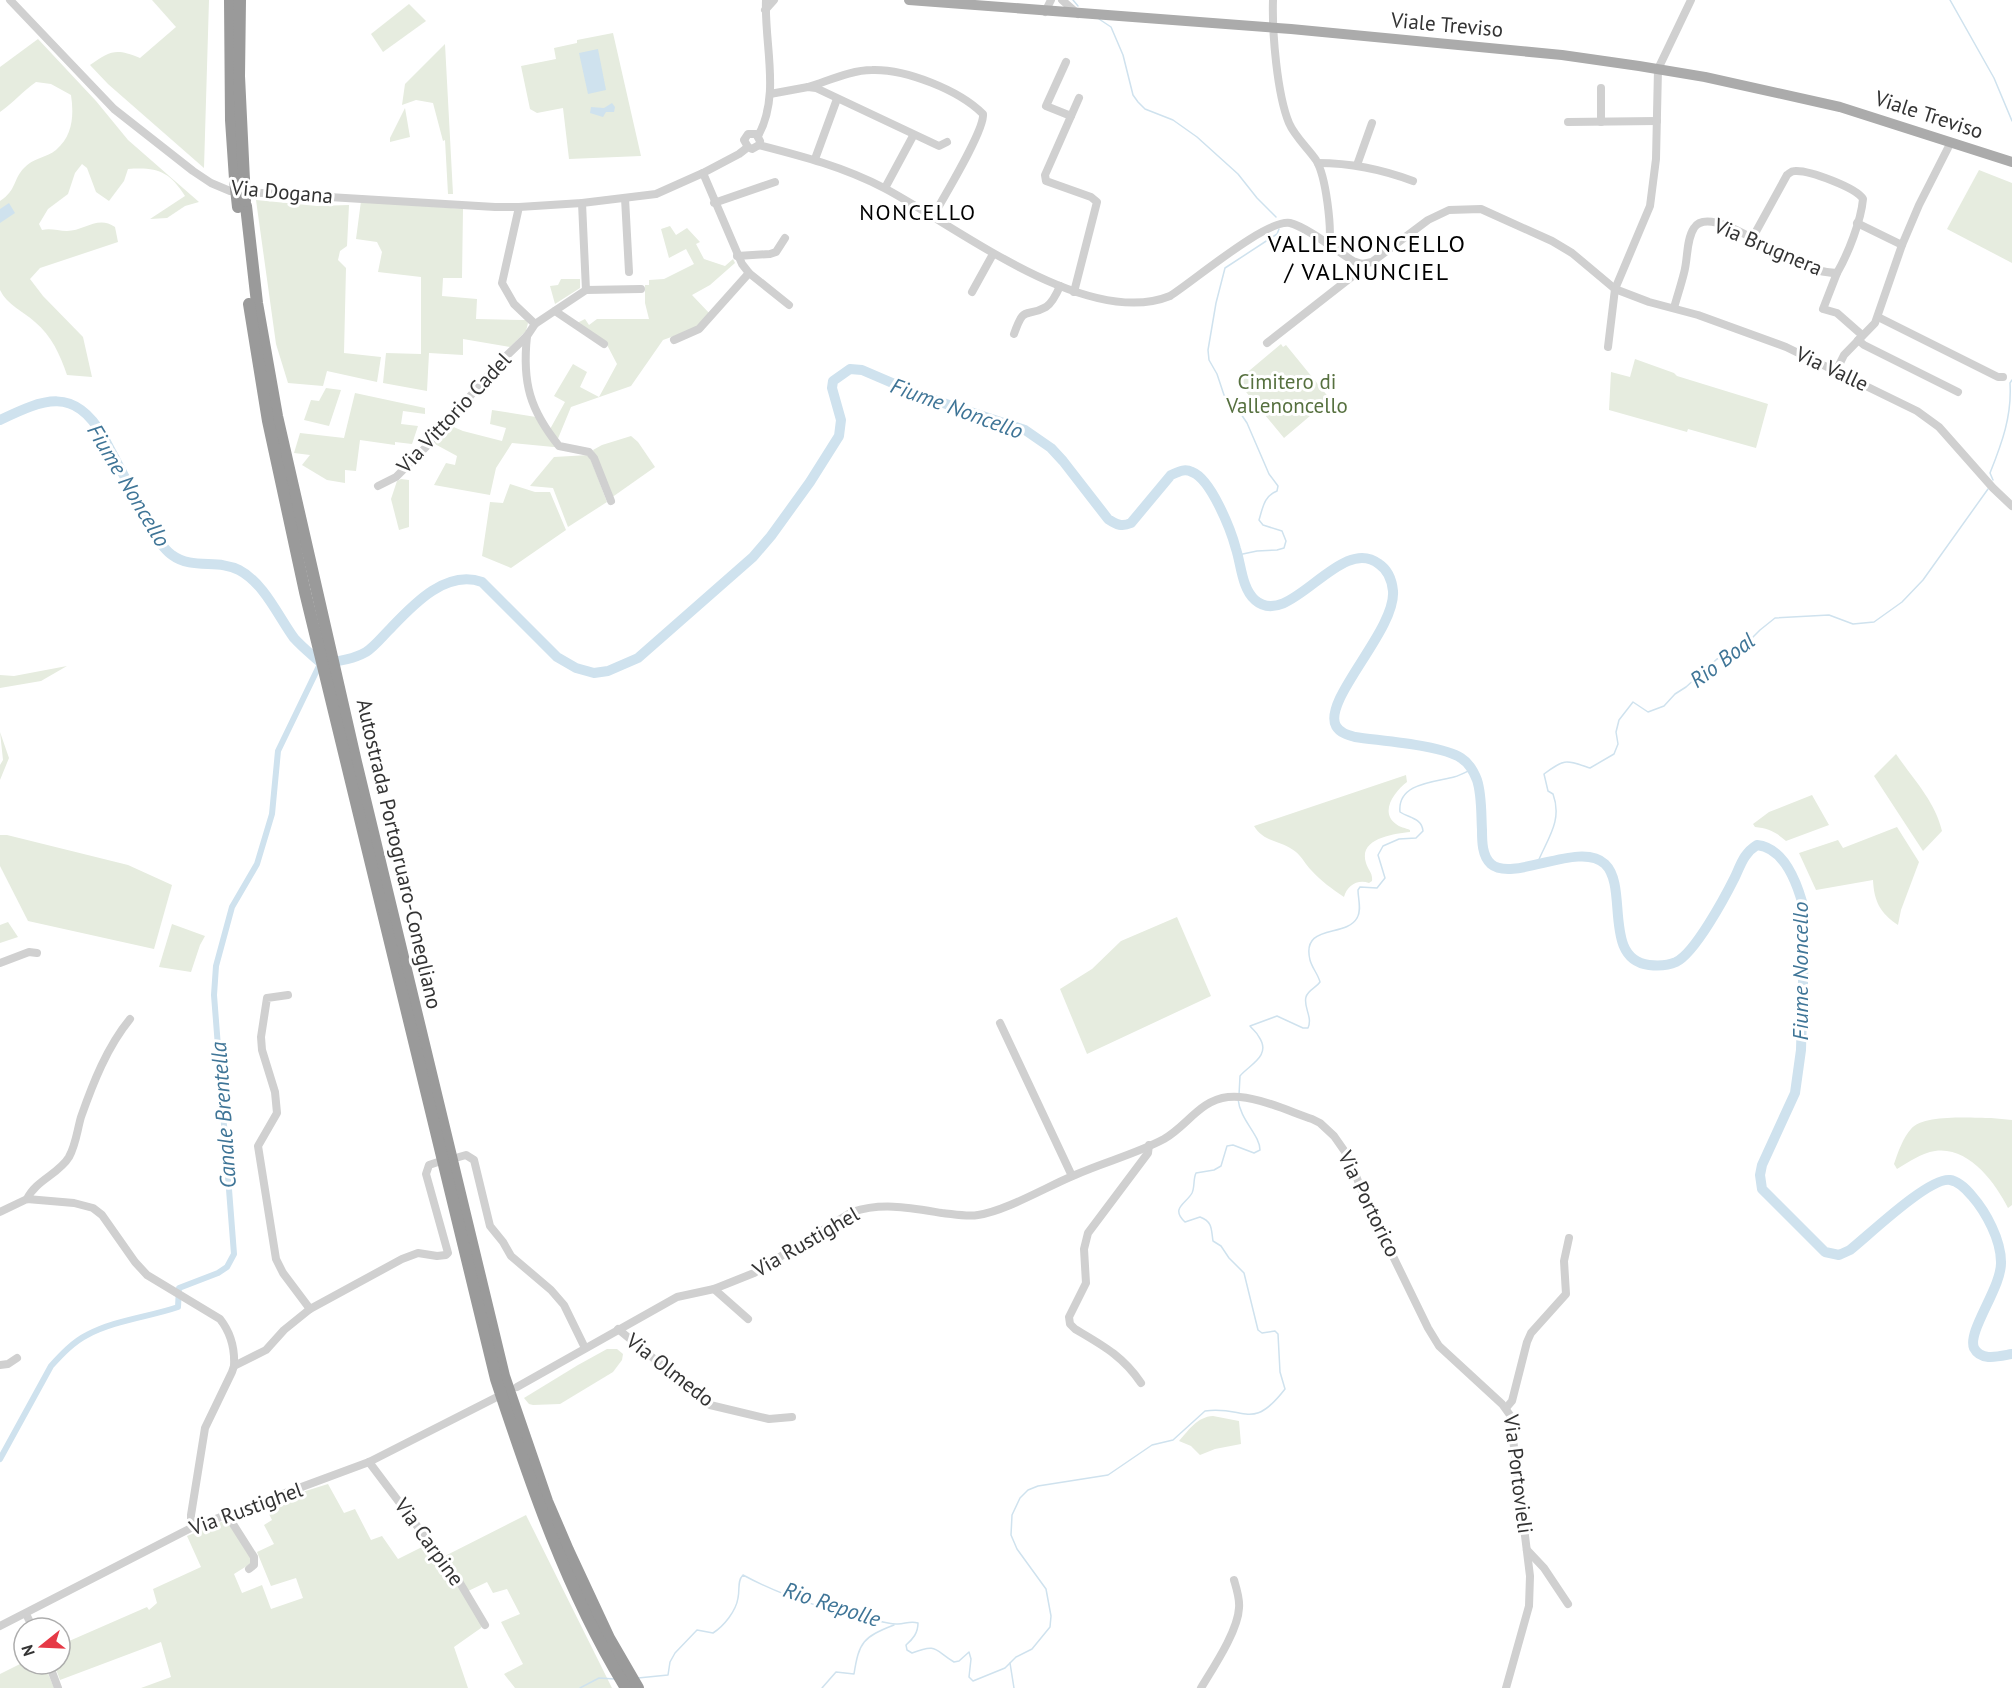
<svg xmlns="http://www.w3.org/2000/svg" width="2012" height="1688" viewBox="0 0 2012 1688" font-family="'PT Sans',sans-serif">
<rect width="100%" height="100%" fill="#fff"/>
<g fill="#e6ecdf">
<path d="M152 0H209L204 168 108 84 90 65C111 51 115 48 140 58L176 27Z"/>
<polygon points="409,4 426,21 383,52 371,34"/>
<polygon points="613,33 641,156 569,159 563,108 537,113 530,109 521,66 556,59 554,48 577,43 577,40"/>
<path d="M38 39 96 101 128 140 199 202 185 206 167 218 150 219 185 196C169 171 157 167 128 169L124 181 109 201 96 192 87 168 82 164 75 173 68 194 48 209 39 224 42 230C51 228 58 231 67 231 84 231 98 215 115 227L118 242 40 268 30 279 43 296 83 337 92 377 67 375C60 355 52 336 35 322 23 311 7 305 0 290V201C17 190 13 179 24 168 33 158 46 158 56 150 73 136 74 115 71 95L51 84 36 82C23 91 13 103 0 112V67Z"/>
<polygon points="445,44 453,194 448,194 445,140 443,141 433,103 416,100 402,105 405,84"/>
<polygon points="405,108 410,137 390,142 390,138"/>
<polygon points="1979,170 2012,183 2012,263 1947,229"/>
<polygon points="256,200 317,206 349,205 347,246 340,251 338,260 346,268 344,353 381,357 377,382 327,371 323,386 288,383 276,344"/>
<polygon points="361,201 463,209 462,278 443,278 442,296 477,299 476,319 526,320 528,323 526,331 510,347 463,339 463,355 429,353 427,391 383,383 386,353 421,354 421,277 378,272 382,252 377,242 356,239"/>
<polygon points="670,226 676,235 687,228 700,242 696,244 704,259 725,266 733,259 735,263 710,285 692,295 710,314 696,328 663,340 631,386 571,407 557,441 564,448 512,443 496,468 490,495 434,485 446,463 455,465 457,456 433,443 449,425 463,431 502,441 506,428 490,424 492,410 536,417 549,431 565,402 554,396 573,364 587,372 580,387 599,397 617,364 605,341 577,323 585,319 589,325 597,319 649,319 645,303 645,285 649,285 649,280 664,279 694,264 686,249 669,258 661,229"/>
<polygon points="561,279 580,279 580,288 555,304 550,286 558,285"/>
<polygon points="1281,344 1283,347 1286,345 1330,399 1284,438 1237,381"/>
<polygon points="1635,359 1674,373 1677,376 1768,404 1756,448 1688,429 1687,432 1609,410 1611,372 1630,377"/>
<polygon points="326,388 341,390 329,426 304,420 311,400 319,401"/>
<polygon points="355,393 425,408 425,414 403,411 401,424 418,426 412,444 395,442 395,445 360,440 356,471 345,470 345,483 327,480 302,465 310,455 294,453 300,433 344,438"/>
<polygon points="631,436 638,442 655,467 611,498 605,479 593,450 602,445"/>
<polygon points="589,455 607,502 568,527 553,488 530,486 554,457"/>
<polygon points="401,479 409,480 409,527 399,530 391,499 397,481"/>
<polygon points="510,484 535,492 550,492 566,530 511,568 482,556 490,502 503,503"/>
<polygon points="67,666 41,681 0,688 0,675 14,676"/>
<polygon points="0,732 9,758 0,780 0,765 3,760"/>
<path d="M1896 754C1913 779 1935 801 1942 831L1923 851 1874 776Z"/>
<path d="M1406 775 1407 782C1395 791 1379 812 1396 824 1399 827 1406 828 1410 830V832C1394 834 1358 838 1366 863 1368 870 1373 873 1372 881L1369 883C1357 879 1347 886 1344 897 1332 889 1321 881 1311 870 1306 865 1302 857 1296 852 1282 840 1264 843 1254 826Z"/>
<path d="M1812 795 1829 825 1786 841C1776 832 1768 828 1755 827L1753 824 1769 812Z"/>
<path d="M1897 827 1919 862 1901 910 1898 925C1880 913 1874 901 1873 880L1816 890 1799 853 1838 840 1843 848Z"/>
<polygon points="0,835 7,835 128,865 172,885 154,949 28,921 0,866"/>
<polygon points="1177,917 1211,996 1087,1054 1060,989 1092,969 1121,941"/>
<polygon points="8,922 18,937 0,943 0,925"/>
<polygon points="172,924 205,936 200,945 191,972 159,967"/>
<path d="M1991 1118 2012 1120V1205L2008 1208C1995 1182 1968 1146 1935 1151 1921 1153 1909 1162 1897 1169L1894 1164C1898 1152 1903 1138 1911 1129 1923 1114 1972 1118 1991 1118Z"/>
<polygon points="607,1349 617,1349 623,1354 622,1360 613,1372 560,1404 533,1405 529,1404 524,1398 578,1365"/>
<path d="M1213 1416 1239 1421 1241 1444 1215 1449 1200 1455 1191 1446 1179 1441C1190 1429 1197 1417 1213 1416Z"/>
<polygon points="328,1484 344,1513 355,1509 371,1540 382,1536 398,1559 428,1544 439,1559 526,1515 612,1688 515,1688 504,1674 523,1664 501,1622 520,1614 507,1589 493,1593 487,1582 464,1593 482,1624 481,1628 454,1647 468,1688 141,1688 171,1677 161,1642 60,1680 54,1664 60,1664 60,1645 147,1607 149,1610 157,1603 153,1589 201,1567 187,1536 226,1520 253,1560 250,1564 234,1574 242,1593 262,1585 271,1609 303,1598 296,1578 271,1586 257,1552 274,1544 264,1525 272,1520 264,1504"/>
<polygon points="24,1662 24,1664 44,1664 54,1688 0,1688 0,1674"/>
</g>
<g fill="#cfe2ee">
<polygon points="598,49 606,90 588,94 579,53"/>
<polygon points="612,103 615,107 614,112 606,112 603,117 590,113 591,107 604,108"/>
<polygon points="9,203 15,213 0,223 0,209"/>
</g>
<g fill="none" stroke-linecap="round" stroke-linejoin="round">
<g stroke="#cfe2ee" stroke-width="1.5">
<polyline points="1073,0 1078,6"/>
<polyline points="1950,0 1994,78 2012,121"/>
<polyline points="1099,19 1111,27 1123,55 1133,95 1138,102 1145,109 1173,120 1197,137 1238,174 1257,198 1276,217"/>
<path d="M1993 480 1990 473C2002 443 2012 416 2010 383L2012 380"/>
<path d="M1238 555 1257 551 1277 550 1284 548 1286 541 1282 531 1263 525 1259 520C1263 507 1264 496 1277 491L1278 486 1269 474 1247 423 1239 411 1224 395 1217 374 1209 360 1208 350 1216 303 1225 268 1277 234 1279 229"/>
<path d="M1537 864C1547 839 1563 821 1553 794L1548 791 1544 774C1565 758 1566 760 1590 768L1614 754 1618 744 1616 732 1619 720 1633 702 1648 712 1664 706 1675 694 1686 687 1717 659 1739 651 1760 630 1775 618 1829 615 1853 624 1874 622 1902 602 1923 580 1988 489"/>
<path d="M1239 1095 1240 1076C1249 1065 1272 1056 1259 1037 1257 1032 1253 1030 1250 1026L1277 1016 1303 1028H1308C1313 1017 1303 1007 1306 997 1308 990 1316 988 1320 982 1318 974 1312 968 1310 960 1301 923 1346 938 1357 918 1362 910 1358 899 1358 890L1360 887 1377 888 1385 878 1378 855 1383 846 1399 839 1416 838 1423 831C1422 818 1409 818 1400 812 1397 783 1435 782 1454 777 1461 775 1466 772 1472 769"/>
<polyline points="1010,1663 1014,1688"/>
<path d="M638 1678 668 1675 670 1662 675 1653 697 1630 713 1633C724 1626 736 1611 738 1598 740 1589 737 1581 743 1575 782 1596 829 1611 873 1619 880 1621 888 1624 896 1624 904 1625 909 1620 918 1623 918 1633 913 1639 906 1645L907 1650 912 1653C938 1643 934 1650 954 1662L959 1661 969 1652 971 1659 969 1677 973 1681 1005 1668 1016 1657 1032 1649 1050 1627 1051 1616 1046 1589 1017 1549 1011 1535 1012 1515 1020 1498 1028 1490 1038 1486 1108 1475 1152 1445 1173 1440 1205 1411C1245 1405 1251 1433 1285 1389L1280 1372 1278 1334 1275 1331 1262 1333 1258 1330 1244 1273 1229 1258 1221 1246 1213 1241C1211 1229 1213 1222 1200 1217L1185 1222C1170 1208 1186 1204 1192 1193 1195 1187 1193 1179 1196 1173L1214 1170 1221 1166 1227 1146 1233 1145 1254 1153 1260 1150C1260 1135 1240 1120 1238 1099"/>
<polyline points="580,1688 599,1678 615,1679"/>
<path d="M822 1688 836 1672 854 1674C859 1642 863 1637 894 1625"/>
</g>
<path stroke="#cfe2ee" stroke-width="6" d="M0 1459 51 1366C61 1355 73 1342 87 1335 115 1320 149 1317 178 1307L179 1288 218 1273 227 1267 234 1254 214 995 216 966 232 907 257 864 272 814 278 751 320 664"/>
<path stroke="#cfe2ee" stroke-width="10" d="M0 420C44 399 74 386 103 436L159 542C163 546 167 552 172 555 192 570 218 559 239 570 264 583 278 616 294 638 302 647 312 655 321 663 336 662 352 660 366 652 374 647 382 637 389 630 412 606 445 569 482 582L557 657 576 668 594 673 608 671 638 658 753 557 771 536 810 482 839 436 841 420 832 388 833 381 850 369 862 370 925 397 1025 430 1051 448 1063 461 1108 519C1117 525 1122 527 1131 523L1171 475C1178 472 1184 468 1192 472 1211 479 1231 530 1236 549 1241 564 1242 589 1255 600 1290 631 1340 533 1379 564 1388 570 1392 581 1393 591 1396 630 1322 700 1336 726 1340 733 1348 735 1355 737 1381 741 1441 745 1461 758 1469 763 1474 772 1477 780 1482 795 1481 814 1482 830 1482 841 1482 856 1491 864 1513 883 1580 840 1605 864 1629 887 1602 959 1649 965 1658 966 1667 966 1676 962 1695 953 1725 897 1735 877 1741 864 1744 853 1757 845 1786 848 1799 888 1805 913L1801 1050 1795 1093 1762 1165 1760 1175 1762 1189 1825 1252 1839 1255 1850 1250C1869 1235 1929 1177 1950 1180 1958 1181 1967 1190 1972 1196 1986 1212 2001 1240 2001 1262 2002 1287 1967 1331 1974 1348 1981 1362 2000 1356 2012 1354"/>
<g stroke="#d0d0d0" stroke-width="8">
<polyline points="10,0 114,109 193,171 211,183 230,191 495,207 519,207 582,203 656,194 703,173 739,154 748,147 752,149 759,145"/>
<polyline points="1062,0 1078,14"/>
<path d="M1273 0C1272 32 1277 94 1289 123 1295 137 1308 148 1316 160 1326 176 1332 228 1329 246"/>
<polyline points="765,10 774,0"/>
<polyline points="1045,12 1051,0"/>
<polyline points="1066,62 1046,106 1071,116"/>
<path d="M808 87C828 81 851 70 872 70 906 69 959 90 983 114 985 130 942 200 932 218"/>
<polyline points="770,94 808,87 816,88 939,146 947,142"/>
<polyline points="1568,122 1657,121"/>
<polyline points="1601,122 1601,88"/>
<path d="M758 136C781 95 764 44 766 0"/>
<path d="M759 145C802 156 844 167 884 188 955 225 1086 330 1170 296 1194 281 1266 219 1290 223 1307 227 1337 251 1353 261L1362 264 1372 262 1428 220 1449 210 1481 209 1552 241 1572 253 1615 289 1649 302 1698 315 1786 347 1917 411 1939 427 1993 488 2012 506"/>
<polyline points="748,147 744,140 748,134 756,134 760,141"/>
<polyline points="815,159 837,99"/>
<path d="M1318 163C1352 163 1381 169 1413 181"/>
<polyline points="1357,165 1372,123"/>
<polyline points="703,173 742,264 749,273 789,305"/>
<polyline points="885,188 913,136"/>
<polyline points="625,198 629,272"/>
<polyline points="582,203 586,290"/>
<polyline points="714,203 775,182"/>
<polyline points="519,207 502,283 514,304 535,324"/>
<polyline points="1857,223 1902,245"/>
<polyline points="737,256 770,254 776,252 785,238"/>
<polyline points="1837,273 1823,309 1837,313 1862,335"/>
<polyline points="972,292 993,254"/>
<polyline points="1074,292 1097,202 1091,197 1046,181 1045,175 1079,98"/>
<path d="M1674 308C1677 297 1681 285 1684 273 1688 259 1686 240 1694 228 1709 204 1775 254 1793 261 1806 267 1822 273 1837 273 1848 254 1861 221 1863 199 1857 188 1809 170 1795 171 1791 171 1791 172 1787 175L1753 237"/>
<polyline points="555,311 604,344"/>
<polyline points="1878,317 1998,377 2003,377"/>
<path d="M1014 334C1025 303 1025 319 1046 307 1052 303 1057 293 1060 286"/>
<path d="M527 336C522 383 530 410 559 446L589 452 594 458 611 501"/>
<polyline points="674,340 699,329 749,273"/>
<polyline points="1858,340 1864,345 1958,392"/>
<polyline points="1267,343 1354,275 1362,264"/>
<polyline points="1608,347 1615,289 1650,206 1656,159 1658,69 1691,0"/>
<polyline points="1836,371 1844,355 1875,323 1902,245 1919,205 1951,142"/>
<polyline points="378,486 396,477 426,447 498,364 527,336 535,324 586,290 641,289"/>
<polyline points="0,963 29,952 37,953"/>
<polyline points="288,995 267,998 261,1037 262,1050 275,1092 277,1113 258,1146 276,1259 283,1273 310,1309"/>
<polyline points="1000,1023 1072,1176"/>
<polyline points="459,1157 466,1155 474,1160 490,1226 503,1242 511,1256 551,1290 564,1305 585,1348"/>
<path d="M27 1199C36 1180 59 1174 69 1157 76 1144 77 1131 81 1117 93 1083 107 1047 130 1019"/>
<path d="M0 1212 27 1199 74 1203 93 1208 102 1215 135 1262 147 1275 220 1319C231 1333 235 1348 234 1366"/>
<polyline points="714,1289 748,1319"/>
<polyline points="618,1329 710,1405 769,1419 792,1417"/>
<polyline points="0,1365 8,1364 17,1358"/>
<path d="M1141 1383C1123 1356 1102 1345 1075 1329L1070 1324 1069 1317 1086 1283 1084 1249 1088 1233 1148 1153 1149 1145"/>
<path d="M517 1387 677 1297 714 1289 754 1273 852 1212C882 1202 911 1208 942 1213 953 1214 967 1217 978 1215 1006 1211 1048 1186 1075 1175 1104 1162 1136 1154 1164 1139 1187 1126 1200 1100 1228 1097 1253 1094 1288 1111 1312 1119L1320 1123 1334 1136 1348 1156 1366 1201 1428 1328 1439 1346 1502 1404 1510 1415 1530 1576 1529 1606 1506 1688"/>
<polyline points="1506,1408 1512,1401 1527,1342 1531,1333 1566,1294 1564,1261 1569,1238"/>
<polyline points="369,1462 460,1583 485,1625"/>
<polyline points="226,1513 254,1557 254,1565 249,1569"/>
<polyline points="191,1528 191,1515 205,1428 232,1372 234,1366 266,1350 284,1330 310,1309 402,1259 418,1253 437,1256 446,1255 448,1253 426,1174 429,1165 438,1162"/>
<polyline points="1527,1550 1544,1568 1568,1604"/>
<polyline points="26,1614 33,1628"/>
<polyline points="0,1626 191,1528 369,1462 495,1398"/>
<polyline points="49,1664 58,1688"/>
<path d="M1201 1688C1213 1668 1238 1631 1239 1608 1240 1599 1237 1590 1234 1580"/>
</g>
<polyline stroke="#ababab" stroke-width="10" points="909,0 1291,29 1562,55 1639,66 1705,77 1840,107 2012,162"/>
<g stroke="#9a9a9a" stroke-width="12">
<polyline points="230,0 231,120 235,179"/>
<polyline points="240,0 239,76 244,180"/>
<polyline points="246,206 257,303 277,416 356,762 504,1376 547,1501 568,1550 609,1638 638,1688"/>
<path d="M249 304 268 421 305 592 496 1379C531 1485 567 1592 626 1688"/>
</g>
<g stroke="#9a9a9a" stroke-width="12">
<polyline points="235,179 238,207"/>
<polyline points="244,180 245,201"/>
</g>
</g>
<g text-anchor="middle" stroke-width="6" stroke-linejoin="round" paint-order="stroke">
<g font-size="21" fill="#333" stroke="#fff">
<text transform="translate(1447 25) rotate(5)" y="7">Viale Treviso</text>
<text transform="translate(1929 115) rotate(18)" y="7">Viale Treviso</text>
<text transform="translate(282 192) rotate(5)" y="7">Via Dogana</text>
<text transform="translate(1768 247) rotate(23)" y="7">Via Brugnera</text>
<text transform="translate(1832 369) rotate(25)" y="7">Via Valle</text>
<text transform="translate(454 413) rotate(-47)" y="7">Via Vittorio Cadel</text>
<text transform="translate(399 854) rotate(77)" y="7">Autostrada Portogruaro-Conegliano</text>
<text transform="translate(1369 1204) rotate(64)" y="7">Via Portorico</text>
<text transform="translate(806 1242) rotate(-30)" y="7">Via Rustighel</text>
<text transform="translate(670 1370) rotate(38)" y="7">Via Olmedo</text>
<text transform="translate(1518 1474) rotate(83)" y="7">Via Portovieli</text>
<text transform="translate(246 1509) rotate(-20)" y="7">Via Rustighel</text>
<text transform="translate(429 1542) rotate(54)" y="7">Via Carpine</text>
</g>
<g font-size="21" fill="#56703f" stroke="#fff">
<text x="1287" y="389">Cimitero di<tspan x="1287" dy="24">Vallenoncello</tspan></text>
</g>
<g font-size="22" letter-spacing="1.5" fill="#000" stroke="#fff">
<text x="918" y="220">NONCELLO</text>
</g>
<g font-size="22" font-style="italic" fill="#3f7597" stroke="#fff">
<text transform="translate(957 408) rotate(20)" y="8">Fiume Noncello</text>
<text transform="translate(129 485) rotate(59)" y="8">Fiume Noncello</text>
<text transform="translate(1722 660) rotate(-37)" y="8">Rio Boal</text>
<text transform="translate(1800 971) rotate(-90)" y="8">Fiume Noncello</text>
<text transform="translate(223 1115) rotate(-94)" y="8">Canale Brentella</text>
<text transform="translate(832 1604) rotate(18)" y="8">Rio Repolle</text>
</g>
<g font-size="24" letter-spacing="1.5" fill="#000" stroke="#fff">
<text x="1367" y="252">VALLENONCELLO<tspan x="1367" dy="28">/ VALNUNCIEL</tspan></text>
</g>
</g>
<g transform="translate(42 1646) rotate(252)"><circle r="28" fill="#ffffff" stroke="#adadad" stroke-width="1.5"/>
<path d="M0-4.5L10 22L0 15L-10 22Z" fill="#e63946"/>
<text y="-9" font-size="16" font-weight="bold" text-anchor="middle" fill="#333333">N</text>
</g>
</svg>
